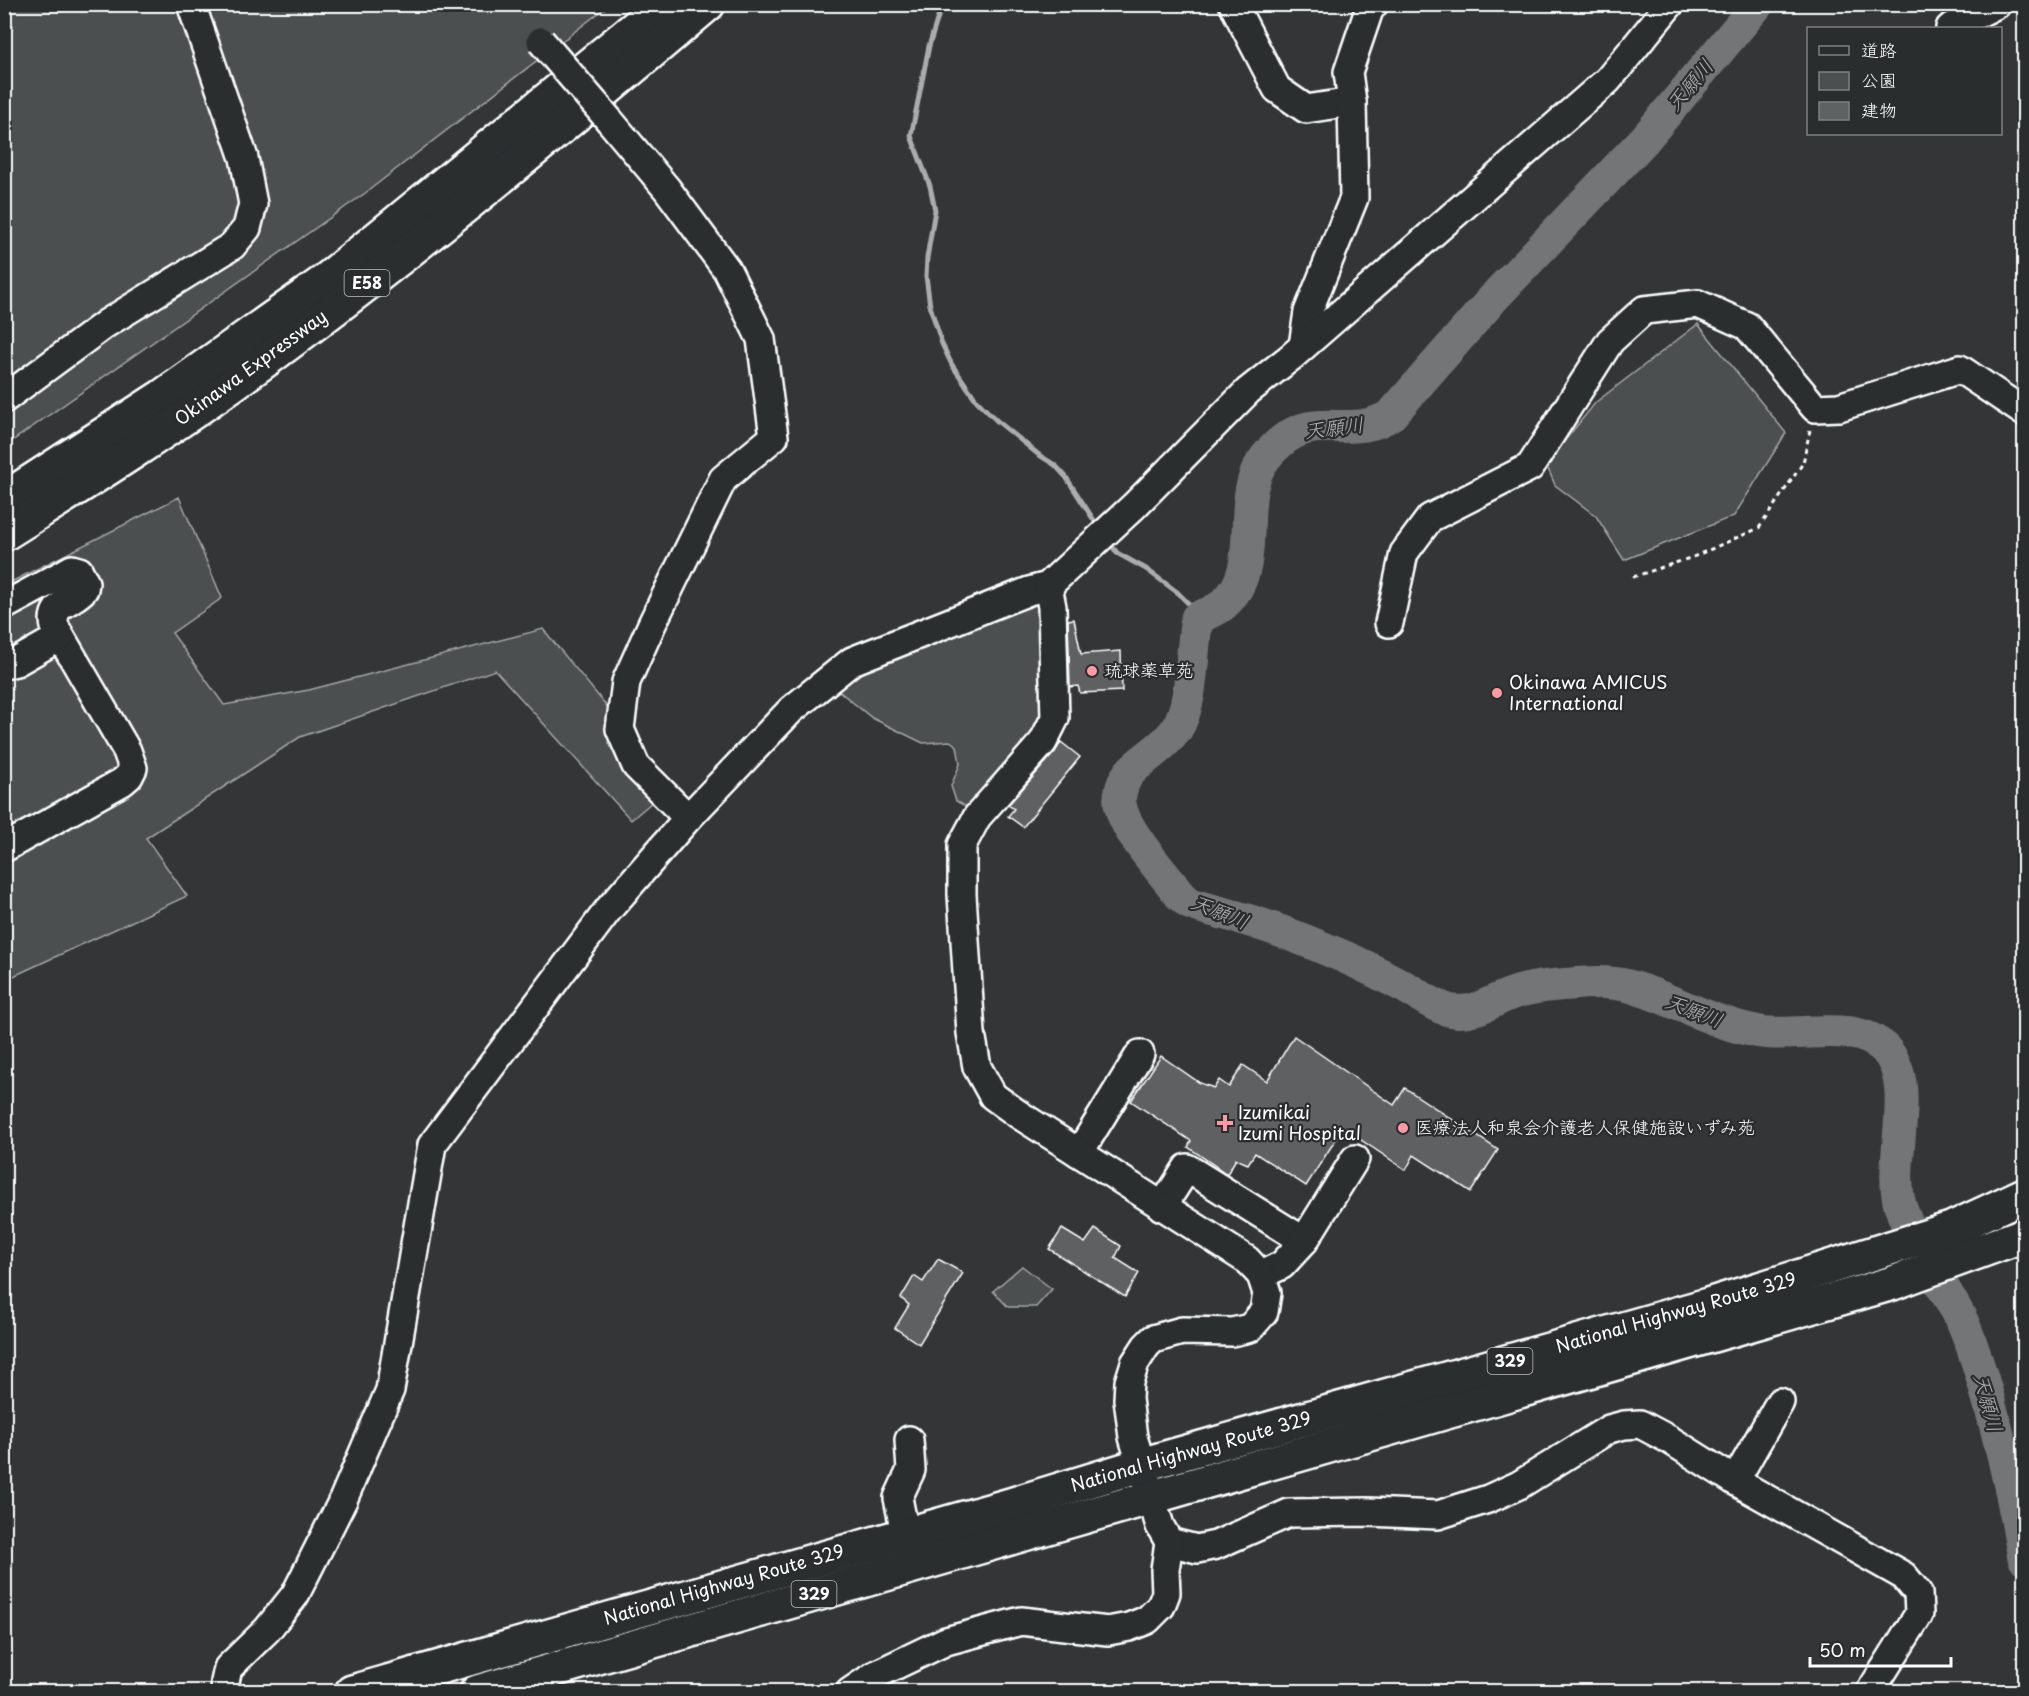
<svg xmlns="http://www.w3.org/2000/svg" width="2029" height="1696" viewBox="0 0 2029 1696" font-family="'Playpen Sans','Klee One',sans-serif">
<rect width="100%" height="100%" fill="#333536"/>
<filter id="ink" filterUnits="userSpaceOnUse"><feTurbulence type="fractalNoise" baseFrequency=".0167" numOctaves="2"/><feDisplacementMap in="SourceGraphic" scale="12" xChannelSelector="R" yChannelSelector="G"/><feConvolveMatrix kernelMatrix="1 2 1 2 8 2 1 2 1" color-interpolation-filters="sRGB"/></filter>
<g filter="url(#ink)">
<g fill="#4c4f50" stroke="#a6a7a8" stroke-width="1.5">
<polygon points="4,5 609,5 364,194 5,446"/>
<polygon points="1698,324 1786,433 1734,516 1624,560 1596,516 1555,485 1546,464 1596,402"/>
<polygon points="179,497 222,598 172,633 224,705 309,690 543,629 672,785 631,820 495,670 300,737 146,838 187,896 5,980 5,585"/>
<polygon points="1030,597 1042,601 1046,698 1041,726 970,809 956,801 951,786 960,764 957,746 950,741 923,743 872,718 834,687 857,668"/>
<polygon points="1022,1266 1052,1289 1036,1307 1008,1307 993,1291"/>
</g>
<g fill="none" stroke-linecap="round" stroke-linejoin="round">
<g stroke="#abacad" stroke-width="5">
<polyline points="942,4 929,46 911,136 930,186 935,210 927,258 926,276 930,306 942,344 952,365 977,401 996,420 1039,455 1055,465 1066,477 1099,528"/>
<polyline points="1108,540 1117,553 1146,569 1177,592 1191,606 1197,618"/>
</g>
<path stroke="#737576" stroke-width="33" d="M1758 4 1644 140 1497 294 1392 414C1359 438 1324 417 1294 433 1284 438 1274 447 1266 457 1232 498 1266 565 1225 603 1217 611 1206 614 1197 618 1191 651 1194 702 1176 730 1164 747 1146 756 1132 770 1123 779 1117 796 1121 808 1126 832 1164 874 1180 895L1189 903C1201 908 1213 910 1226 914 1260 923 1295 936 1328 950 1353 960 1379 973 1403 986 1419 994 1436 1009 1454 1011 1477 1014 1494 999 1514 993 1531 987 1553 985 1571 984 1590 982 1610 981 1629 986 1674 999 1715 1025 1761 1032 1799 1038 1856 1019 1885 1049 1919 1085 1887 1159 1900 1205 1913 1248 1944 1283 1963 1323 1972 1343 1978 1364 1984 1384 2001 1441 2014 1499 2024 1558"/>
</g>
<g fill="#5f6162" stroke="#fff" stroke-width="1.5">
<polygon points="1074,619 1081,654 1121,651 1122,691 1080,693 1078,686 1070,687 1068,620"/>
<polygon points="1061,742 1080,757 1023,827 1008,816 1014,809 1008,805 1055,752"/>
<polygon points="1294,1036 1394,1105 1405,1088 1498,1150 1471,1192 1414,1155 1406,1170 1343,1128 1306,1186 1255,1153 1248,1164 1236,1159 1227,1174 1188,1147 1191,1141 1131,1101 1161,1056 1200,1083 1214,1088 1219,1080 1229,1087 1243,1065 1267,1081"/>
<polygon points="1062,1229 1085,1243 1095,1229 1121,1246 1115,1258 1139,1273 1125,1297 1049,1249"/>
<polygon points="938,1259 963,1273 919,1344 895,1328 909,1305 901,1298 914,1276 923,1282"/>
</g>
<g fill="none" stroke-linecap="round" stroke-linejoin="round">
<g stroke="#fff" stroke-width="32">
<g id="minor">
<polyline points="1233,4 1277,89 1306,109 1352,102"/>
<polyline points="1950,28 1997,4"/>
<polyline points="610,121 667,189 727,270 761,339 774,437 723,479 652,624 626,682 620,729 636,766 688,818"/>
<polyline points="1303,346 1308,312 1354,198 1352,102 1348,72 1369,10 1374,4"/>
<polyline points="4,399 107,323 232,246 247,228 253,204 244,158 191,4"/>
<path d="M4 606 65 573 72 569 79 571 85 583 84 589C73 603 49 603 55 627L127 751 133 768 129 776 122 782 4 848"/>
<polyline points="1389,623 1404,553 1430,518 1530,467 1610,341 1644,310 1698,304 1747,326 1815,408 1839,407 1960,369 2024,412"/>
<polyline points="4,665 16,662 60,637"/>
<polyline points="1079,1153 1140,1054"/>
<polyline points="1162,1207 1187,1168 1304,1241"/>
<polyline points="1261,1275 1282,1265 1304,1241 1355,1159"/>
<polyline points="1735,1481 1780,1402"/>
<polyline points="905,1533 898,1498 911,1470 909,1440"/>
<polyline points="1169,1542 1197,1549 1216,1545 1289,1513 1368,1512 1438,1515 1488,1499 1519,1485 1609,1429 1624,1425 1640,1424 1670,1440 1735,1481 1904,1576 1918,1593 1919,1614 1870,1692"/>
<polyline points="226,1692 225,1682 228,1668 267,1630 295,1595 343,1500 390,1390 432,1145 608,910 688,818 791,710 852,661 1029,591 1048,586 1134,506 1248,391 1291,357 1608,80 1670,4"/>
<polyline points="850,1692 875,1675 946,1641 1021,1621 1108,1631 1129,1627 1147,1620 1161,1606 1166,1593 1165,1570 1169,1542 1160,1526 1133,1437 1128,1399 1129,1382 1135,1363 1146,1346 1153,1339 1182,1331 1232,1332 1250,1328 1264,1312 1267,1293 1261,1275 1247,1260 1018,1114 993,1096 977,1067 971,1033 962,895 962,845 977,817 1043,742 1055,718 1052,607 1048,586"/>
</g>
</g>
<g stroke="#fff" stroke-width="38">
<g id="highway">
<polyline points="4,499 163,396 325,281 664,4"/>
<path d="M4 534C85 483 167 432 244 376 404 260 557 132 708 4"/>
<polyline points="352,1692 1010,1505 1141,1465 1708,1305 1951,1229 2024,1195"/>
<polyline points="477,1692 1893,1283 2024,1235"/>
</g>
</g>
<polyline stroke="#fff" stroke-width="3" stroke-dasharray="4.5 4.5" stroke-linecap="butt" points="1633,577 1693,557 1759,528 1803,463 1810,430"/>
<use href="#minor" stroke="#2a2d2e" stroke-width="27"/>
<use href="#highway" stroke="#2a2d2e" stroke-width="33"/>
<g stroke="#fff" stroke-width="32" stroke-linecap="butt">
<polyline id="minor-bridge" points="541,41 610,121"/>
</g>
<use href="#minor-bridge" stroke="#2a2d2e" stroke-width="27"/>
</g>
</g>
<g fill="#ff9aa2" stroke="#2a2d2e" stroke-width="2">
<circle cx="1092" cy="671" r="6"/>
<circle cx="1497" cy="693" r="6"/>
<path d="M1222 1114h6v6h6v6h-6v6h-6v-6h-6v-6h6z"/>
<circle cx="1403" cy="1128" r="6"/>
</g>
<g text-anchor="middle" stroke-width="4.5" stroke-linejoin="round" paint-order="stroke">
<g fill="#2a2d2e" stroke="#bfc0c0" stroke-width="1.5">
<rect x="344.5" y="270" width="45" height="26" rx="4.5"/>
<rect x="1487.5" y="1348" width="45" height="26" rx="4.5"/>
<rect x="791.5" y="1581" width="45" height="26" rx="4.5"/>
</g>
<g font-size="16" font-weight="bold" fill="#fff">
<text x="367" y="289">E58</text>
<text x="1510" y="1367">329</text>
<text x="814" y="1600">329</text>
</g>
<g font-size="18" fill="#fff" stroke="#2a2d2e">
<text transform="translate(251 368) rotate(-36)" y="6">Okinawa Expressway</text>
<text transform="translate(1676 1313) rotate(-16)" y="6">National Highway Route 329</text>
<text transform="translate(1191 1452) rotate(-16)" y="6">National Highway Route 329</text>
<text transform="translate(724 1585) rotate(-16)" y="6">National Highway Route 329</text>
</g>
<g font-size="18" fill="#fff" stroke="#2a2d2e" text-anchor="start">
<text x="1104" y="677">琉球薬草苑</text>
<text x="1509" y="689">Okinawa AMICUS<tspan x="1509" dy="21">International</tspan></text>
<text x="1238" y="1119">Izumikai<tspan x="1238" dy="21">Izumi Hospital</tspan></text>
<text x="1415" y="1134">医療法人和泉会介護老人保健施設いずみ苑</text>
</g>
<g font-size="20" font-style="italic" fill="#b2b3b4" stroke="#2a2d2e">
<text transform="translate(1690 85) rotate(-50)" y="7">天願川</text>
<text transform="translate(1334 428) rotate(-7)" y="7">天願川</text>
<text transform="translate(1220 912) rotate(22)" y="7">天願川</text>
<text transform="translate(1694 1011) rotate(21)" y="7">天願川</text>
<text transform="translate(1988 1403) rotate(75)" y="7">天願川</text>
</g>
</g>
<rect width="2029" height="1696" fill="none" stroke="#2a2d2e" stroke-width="24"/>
<rect x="12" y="12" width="2005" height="1672" fill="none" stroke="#fff" stroke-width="2" filter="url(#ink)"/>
<rect x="1807" y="27" width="195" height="108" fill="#2a2d2e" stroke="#7f8182" stroke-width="1.5"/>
<rect x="1819" y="46" width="30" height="9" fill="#2a2d2e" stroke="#7f8182" stroke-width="1.5"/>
<text x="1861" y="57" font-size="18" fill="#ffffff">道路</text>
<rect x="1819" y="72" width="30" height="18" fill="#4c4f50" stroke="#7f8182" stroke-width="1.5"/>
<text x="1861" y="87" font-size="18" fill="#ffffff">公園</text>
<rect x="1819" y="102" width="30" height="18" fill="#5f6162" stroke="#7f8182" stroke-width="1.5"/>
<text x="1861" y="117" font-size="18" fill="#ffffff">建物</text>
<path d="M1810 1657v9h141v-9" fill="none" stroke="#ffffff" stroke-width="3"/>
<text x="1819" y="1657" font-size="18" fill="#ffffff" stroke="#2a2d2e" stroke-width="4.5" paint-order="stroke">50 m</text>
</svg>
